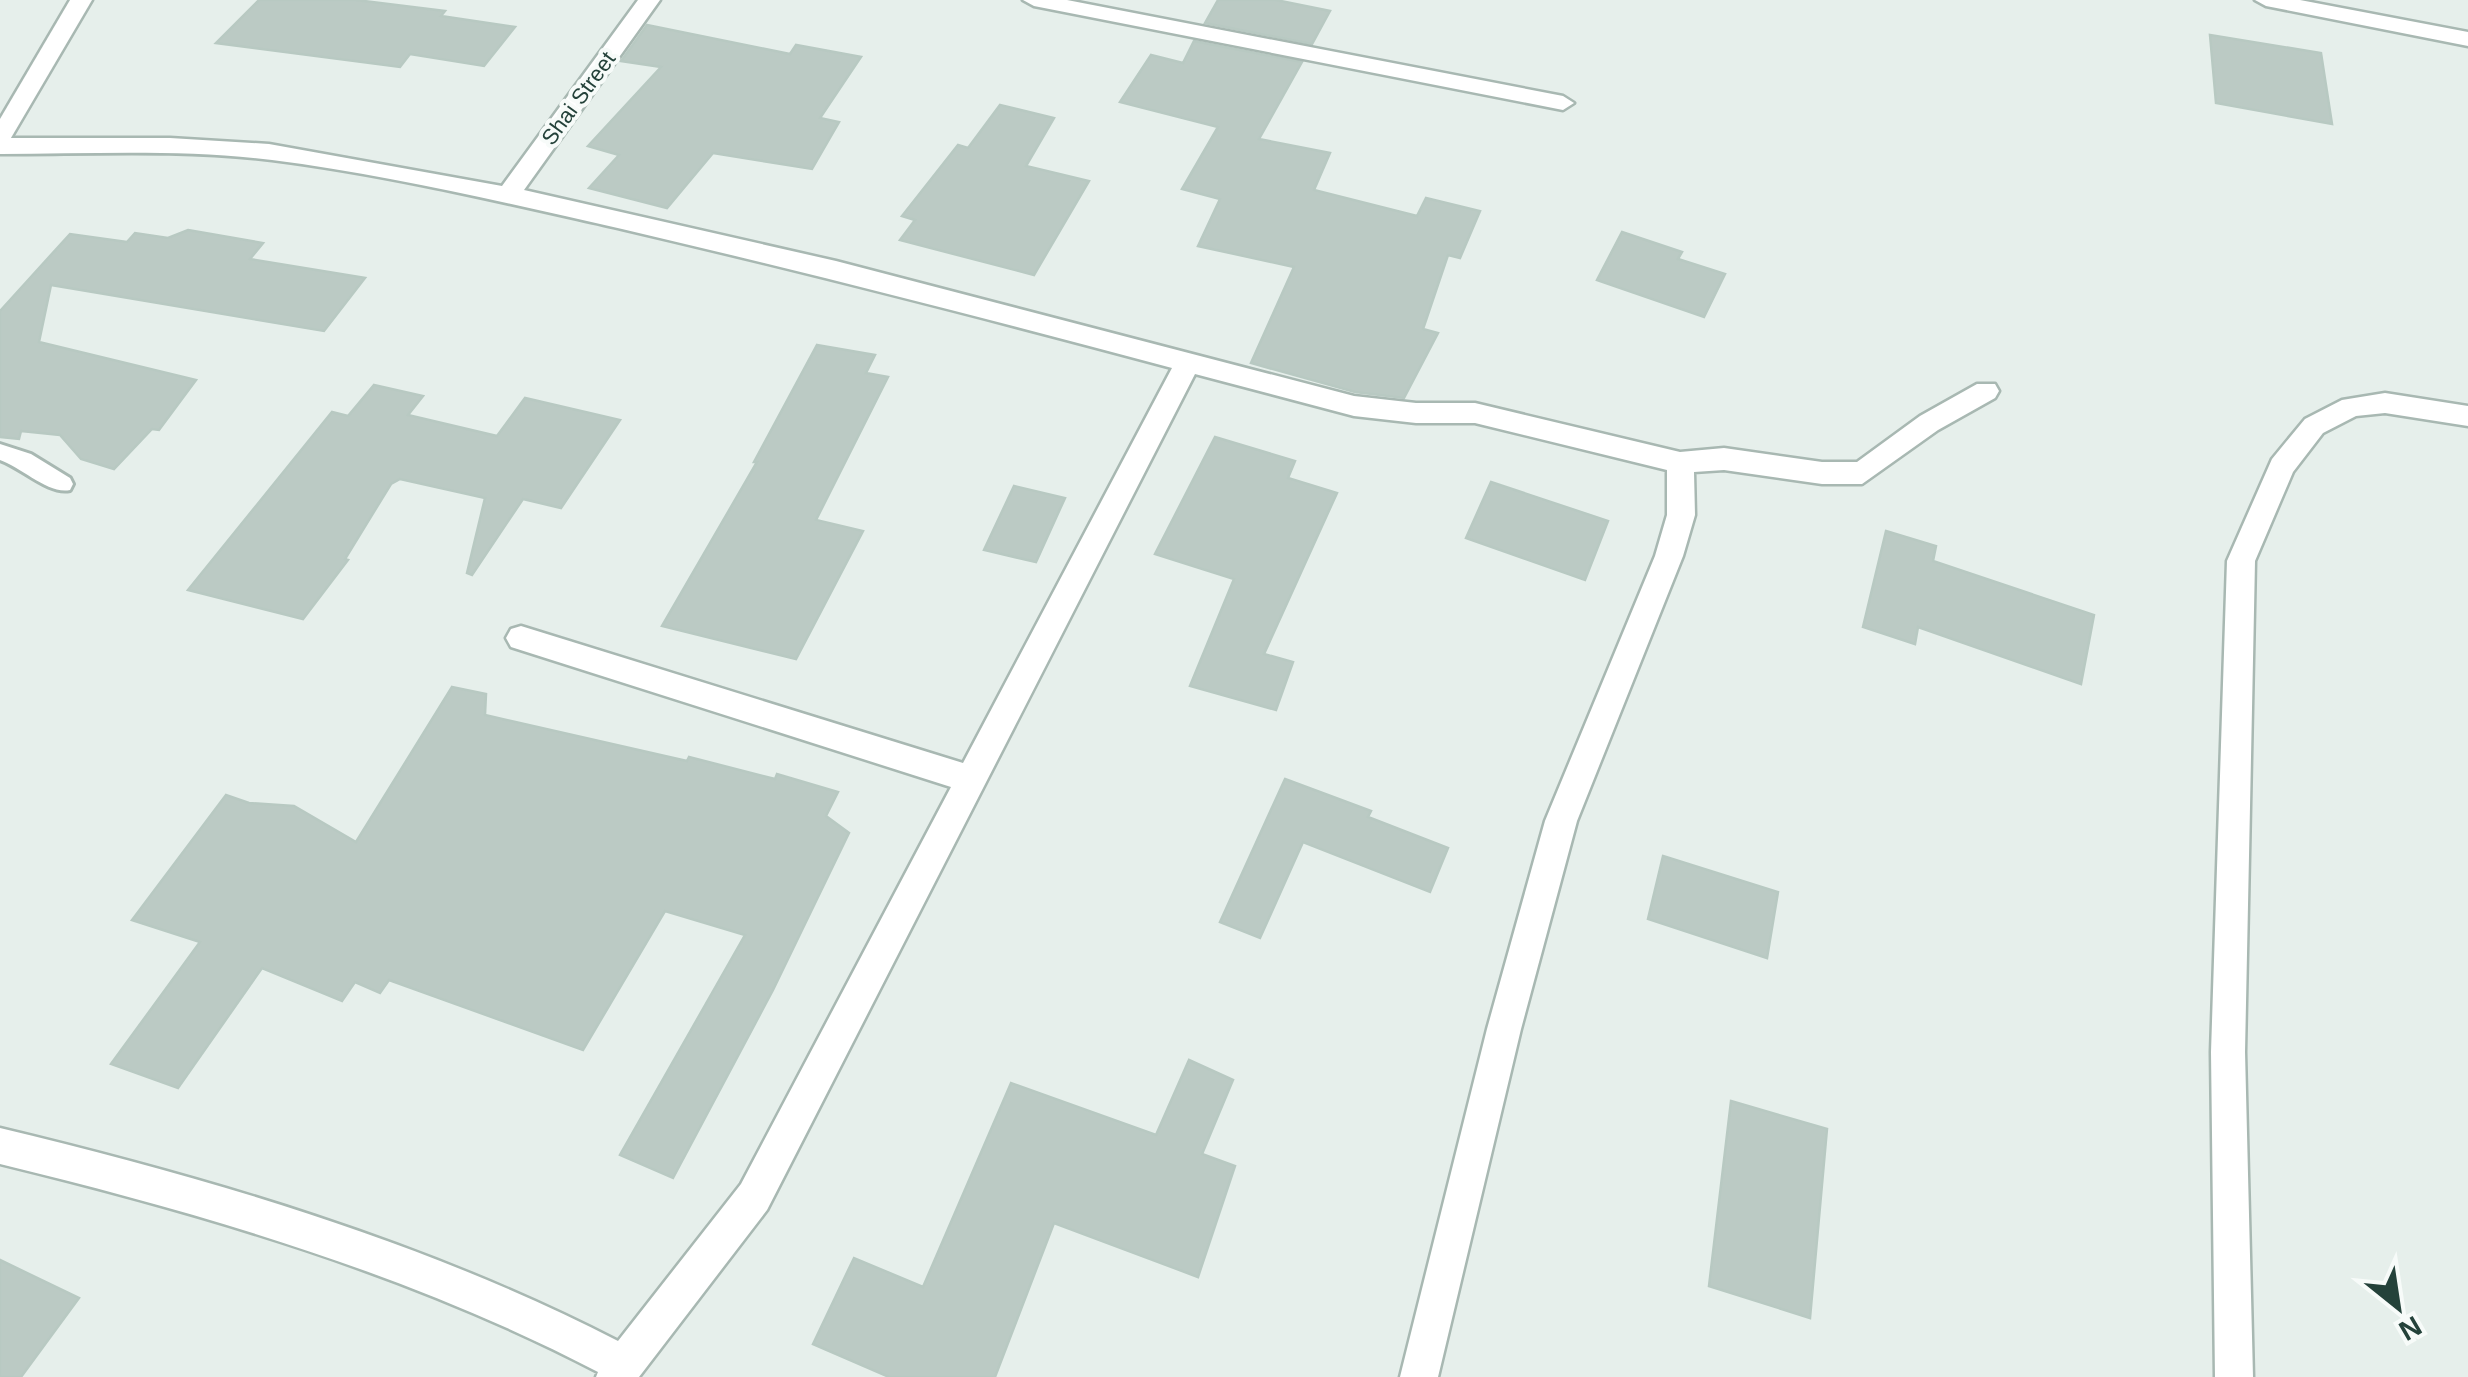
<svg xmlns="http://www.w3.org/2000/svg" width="2468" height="1377" viewBox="0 0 2468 1377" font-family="Helvetica,sans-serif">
<rect width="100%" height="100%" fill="#e6efeb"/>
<g fill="#bbcac4" stroke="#b8c9c2" stroke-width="2.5">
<polygon points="259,0 356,0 445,11 441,16 515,27 484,66 410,54 400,67 216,43"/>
<polygon points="1218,0 1276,0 1330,11 1312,44 1205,23"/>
<polygon points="647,25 790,54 796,45 861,57 820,118 839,122 812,169 713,153 667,208 589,188 619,155 588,146 661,67 621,61"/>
<polygon points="2210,35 2321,53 2332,124 2216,103"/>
<polygon points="1194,41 1302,62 1259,139 1330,153 1314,190 1417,216 1426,198 1480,211 1460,258 1448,255 1423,329 1438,333 1404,398 1355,392 1251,363 1294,267 1198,246 1220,199 1182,189 1218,127 1120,102 1151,55 1183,63"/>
<polygon points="1000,105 1054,118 1026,166 1089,181 1034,275 900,240 915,220 902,216 958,145 968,148"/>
<polygon points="188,230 263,243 250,259 365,278 324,331 51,285 39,342 196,380 159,430 152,429 114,469 81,459 60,435 21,431 19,439 0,437 0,311 70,234 127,242 135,233 168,238"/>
<polygon points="1622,232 1682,252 1678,259 1725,274 1704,317 1597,280"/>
<polygon points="817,345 875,355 866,373 888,377 816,520 863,531 796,659 662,626 757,462 754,462"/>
<polygon points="374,385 423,396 408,415 497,436 525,398 620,420 561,508 523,499 472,575 467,573 485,498 400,479 391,484 345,559 348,560 303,619 188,590 332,412 348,416"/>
<polygon points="1215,437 1295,461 1288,478 1337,493 1264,654 1293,662 1276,710 1190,686 1234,579 1155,554"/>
<polygon points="1491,482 1608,521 1585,580 1466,538"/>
<polygon points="1014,486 1065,498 1036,562 984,550"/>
<polygon points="1886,531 1936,546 1933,561 2094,615 2081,684 1918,627 1915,644 1863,627"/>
<polygon points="452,687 486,694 485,715 687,761 689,757 775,779 777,774 838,792 826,816 849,833 773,990 673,1178 620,1155 745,935 665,911 583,1050 389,980 380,993 355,982 342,1001 262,968 178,1088 111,1064 200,942 132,920 226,795 249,803 294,806 356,842"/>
<polygon points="1285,779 1371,811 1368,817 1448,848 1430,892 1303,842 1260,938 1220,922"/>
<polygon points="1663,856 1778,892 1767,958 1648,919"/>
<polygon points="1189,1060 1233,1080 1202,1154 1235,1166 1198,1277 1054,1223 995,1377 889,1377 813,1344 854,1258 923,1287 1011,1083 1156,1135"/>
<polygon points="1731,1101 1827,1129 1810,1318 1709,1286"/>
<polygon points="0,1260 79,1298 21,1377 0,1377"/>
</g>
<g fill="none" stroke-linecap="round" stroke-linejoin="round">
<g stroke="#a8b8b2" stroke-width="6">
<path id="service" d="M0 444 31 454 70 478 73 484 70 490C49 495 21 467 0 460Z"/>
</g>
<g stroke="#a8b8b2" stroke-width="5">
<g id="minor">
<path d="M638 0H660L524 190 836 261 1354 396 1416 403H1475L1680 452 1724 448 1822 462H1857L1920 416 1977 384H1995L1999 391 1995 398 1938 430 1862 484H1822L1724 470 1694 472 1695 515 1683 556 1577 821 1521 1029 1438 1377H1400L1487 1029 1545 821 1655 556 1667 515V470L1475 423H1416L1354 416 1195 374 767 1210 639 1377H596L598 1372C410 1274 205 1214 0 1164V1128C212 1179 424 1241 618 1341L741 1184 951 787 511 647 506 638 511 629 521 626 963 763 1172 368C989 319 806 272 622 229 506 203 390 175 272 160 183 149 90 154 0 154V138H170L269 144 502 186Z"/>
<polygon points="1023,0 1067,0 1563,96 1574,103 1563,110 1034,6"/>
<polygon points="2255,0 2300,0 2468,32 2468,46 2266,6"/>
<polygon points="2385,393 2468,406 2468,426 2385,413 2356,416 2323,433 2293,472 2255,561 2245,1052 2253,1377 2215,1377 2211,1052 2227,561 2272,459 2305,419 2342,400"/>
</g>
</g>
<g stroke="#a8b8b2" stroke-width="5">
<polygon id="tertiary" points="70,0 92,0 8,143 0,146 0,119"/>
</g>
<use href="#service" fill="#fff" fill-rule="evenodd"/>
<use href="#minor" fill="#fff" fill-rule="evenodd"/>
<use href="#tertiary" fill="#fff" fill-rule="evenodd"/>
</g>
<g text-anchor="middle" stroke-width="8" stroke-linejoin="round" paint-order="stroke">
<g font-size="22" fill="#24423a" stroke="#f7fbf9">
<text transform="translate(578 98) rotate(-54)" y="8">Shai Street</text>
</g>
</g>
<g transform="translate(2398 1307) rotate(150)" stroke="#f7fbf9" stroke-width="8" paint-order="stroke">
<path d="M0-8L18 38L0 25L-18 38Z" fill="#24423a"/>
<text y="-15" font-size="28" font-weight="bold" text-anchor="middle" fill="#24423a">N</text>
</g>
</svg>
